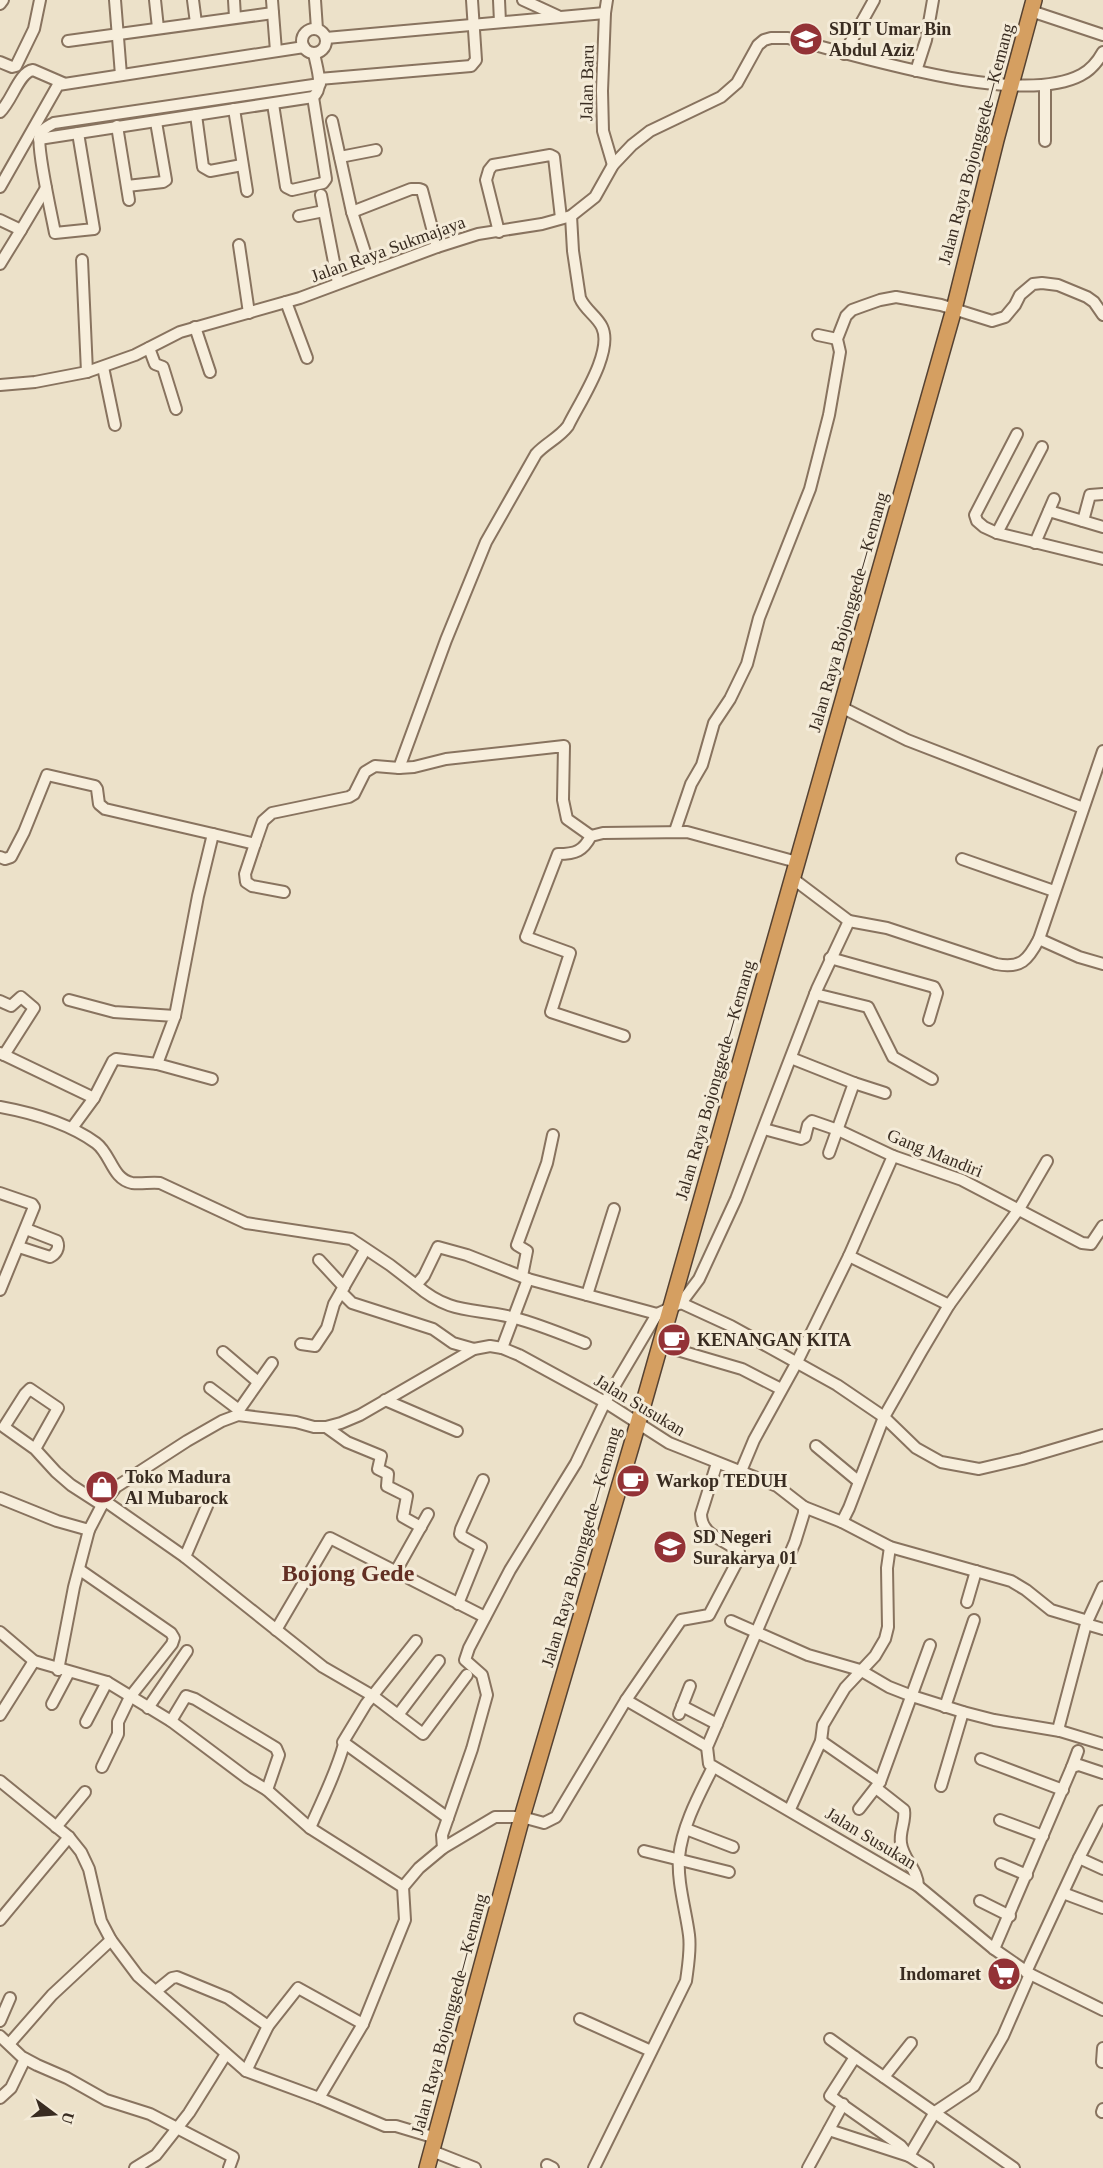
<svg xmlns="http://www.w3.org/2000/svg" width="1103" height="2168" viewBox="0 0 1103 2168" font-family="'Times New Roman',serif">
<rect width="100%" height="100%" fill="#ece1c9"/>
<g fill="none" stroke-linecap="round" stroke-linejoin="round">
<g stroke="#88735f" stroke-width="14">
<g id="minor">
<polyline points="115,0 121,75"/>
<polyline points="155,0 158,28"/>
<polyline points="193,0 196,23"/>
<polyline points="234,0 235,17"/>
<polyline points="272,0 276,51"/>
<polyline points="315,0 317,29"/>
<polyline points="499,0 500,22"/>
<polyline points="523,0 558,16"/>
<polyline points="607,0 605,13 602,91 603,131 613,165"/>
<polyline points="0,4 3,0"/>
<polyline points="1031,11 1103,35"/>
<circle cx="314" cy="41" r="12"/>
<polyline points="326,38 605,13"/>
<polyline points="68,41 273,13"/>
<polyline points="844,54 874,0"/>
<polyline points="0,62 12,67 16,66 34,29 40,0"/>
<polyline points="916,71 926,40 933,0"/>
<polyline points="319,79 471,66 476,60 472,0"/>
<polyline points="1045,85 1045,141"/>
<polyline points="273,104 286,187 292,190 323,183 326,179 313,97"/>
<polyline points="234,109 247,191"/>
<path d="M0 112C12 101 19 72 33 70L63 83"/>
<polyline points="196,115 203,167 210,171 242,165"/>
<polyline points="332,121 352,212 371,271"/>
<polyline points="117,126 129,200"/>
<path d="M78 133 94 229 55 233C52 217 36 146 40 134 42 129 49 126 54 123L320 84"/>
<path d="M39 139 313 97C325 88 316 66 314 53"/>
<polyline points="340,157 376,150"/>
<polyline points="127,186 163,182 166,180 156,122"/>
<polyline points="0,187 58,85 304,47"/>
<polyline points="321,195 338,283"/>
<polyline points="352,212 411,189 419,189 422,190 437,247"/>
<polyline points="299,216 324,211"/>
<polyline points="0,220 21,230 46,188"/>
<polyline points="499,232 486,180 489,170 493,165 550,155 554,157 561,218"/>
<polyline points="239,245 249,313"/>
<polyline points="82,260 87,372"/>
<polyline points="0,264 21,230"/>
<polyline points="286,302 307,358"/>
<polyline points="195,327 210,372"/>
<polyline points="818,335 837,339"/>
<polyline points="149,348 155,364 163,367 176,409"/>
<polyline points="103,367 115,425"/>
<path d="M0 385 35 382 87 372 135 355 180 332 300 298 437 247 478 234 542 224 571 216 595 197 613 165 632 145 650 131 721 97 737 83 758 45 764 40 771 38H788C856 55 1019 108 1081 75 1091 70 1098 61 1103 52"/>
<polyline points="1017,434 975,515 977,521 984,527 997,533 1103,559"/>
<polyline points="1049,511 1103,527"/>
<polyline points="1083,521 1090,495 1103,494"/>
<polyline points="997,533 1042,447"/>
<polyline points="1035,543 1054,499"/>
<polyline points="841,707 907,740 1083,808"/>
<path d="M399 768 446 640 486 542 536 454C546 443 559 438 568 426 579 403 614 352 602 327 597 316 585 310 580 298L573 251 571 216"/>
<polyline points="675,831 691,784 702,765 714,723 730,699 747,664 759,618 810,489 829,415 840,352 837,339 846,316 852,310 863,306 880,300 896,297 941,305 992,321 1005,317 1015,305 1020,295 1033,284 1042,283 1058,285 1087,297 1094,302 1103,315"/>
<polyline points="255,844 245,874 246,882 252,886 284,892"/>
<polyline points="0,857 5,859 11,857 24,832 47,775 95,786 97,789 99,804 105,809 213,834"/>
<polyline points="962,859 1054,891"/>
<polyline points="792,878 849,921"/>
<polyline points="1039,939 1079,957 1103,964"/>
<polyline points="830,958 934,987 937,993 929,1020"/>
<polyline points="815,994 868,1007 893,1057 932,1079"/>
<polyline points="69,1000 114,1012 175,1016 157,1064"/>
<polyline points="0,1001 11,1006 21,997 34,1008 4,1055"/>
<polyline points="175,1016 198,896 213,834 255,844 263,821 272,813 349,797 354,794 365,772 375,766 399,768 414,767 446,759 564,746 563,800 567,819 591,836"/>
<path d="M624 1036 551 1012 570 953 526 937 558 854C576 854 583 851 591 836L603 833 687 832 797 862"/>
<polyline points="0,1053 94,1098"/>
<polyline points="791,1058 854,1083 829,1153"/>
<polyline points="854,1083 885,1093"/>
<path d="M0 1107C33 1113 68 1123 96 1143 111 1154 112 1179 132 1183 142 1184 151 1182 160 1183L246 1223 351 1239 390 1265 416 1285 424 1276 438 1247 467 1255 528 1279 657 1314"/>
<polyline points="72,1128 94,1098 113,1061 116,1059 157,1064 212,1079"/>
<polyline points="764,1129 801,1139 805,1137 808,1125 812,1121 838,1130 893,1156 962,1180 1082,1243 1091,1244 1103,1226"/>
<polyline points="893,1156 849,1256 949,1305"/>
<polyline points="0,1193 32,1204 34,1207 0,1290"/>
<path d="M19 1247 50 1257C56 1254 60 1248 57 1241L26 1229"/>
<polyline points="319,1260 344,1287"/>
<polyline points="522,1276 527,1251 517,1245 547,1163 553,1135"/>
<path d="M416 1285C452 1316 474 1307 515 1318 538 1324 562 1334 585 1343"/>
<polyline points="341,1292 352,1303 433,1329 453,1343 474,1349"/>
<polyline points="587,1295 614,1209"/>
<polyline points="681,1303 731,1326 837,1385 884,1417 916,1448 941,1462 979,1469 1022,1459 1103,1435"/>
<polyline points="301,1344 315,1346 327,1328 334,1304 365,1250"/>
<polyline points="660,1345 742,1369 781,1389"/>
<polyline points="502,1348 528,1279"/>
<polyline points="223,1352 258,1382"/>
<polyline points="210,1388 239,1410"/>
<polyline points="385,1400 457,1431"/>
<polyline points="238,1415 239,1410 272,1363"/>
<polyline points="326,1427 347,1442 381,1456 378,1469 388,1474 387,1486 407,1496 403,1517 421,1527"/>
<polyline points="816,1446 858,1481"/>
<polyline points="35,1449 58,1408 30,1389 25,1394 4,1427 35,1449 56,1472 71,1485 102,1505"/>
<polyline points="741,1471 754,1440 797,1362 849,1256"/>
<polyline points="0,1498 57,1521 89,1530 102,1505 116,1487 187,1441 222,1421 238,1415 296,1422 314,1427 326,1427 341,1423 360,1415 474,1349 490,1346 502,1348 519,1355 605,1402 669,1443 777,1486 804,1507 804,1513 795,1542 707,1747 709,1764 918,1886 994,1949 1030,1974 1103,2010"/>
<polyline points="105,1501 185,1557 323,1667 373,1696 423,1734 467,1675"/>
<polyline points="804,1507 842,1522 890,1547 1011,1581 1026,1590 1051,1610 1088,1621"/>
<polyline points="842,1522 849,1508 884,1417 921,1352 949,1305 1019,1209 1047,1161"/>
<polyline points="185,1557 207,1506"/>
<polyline points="80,1570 171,1633 174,1638 172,1644 130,1697 118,1722 118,1734 102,1767"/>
<polyline points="396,1571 428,1514"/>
<polyline points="967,1602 976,1571"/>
<polyline points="458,1604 481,1547 463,1537 460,1534 461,1529 483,1480"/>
<polyline points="731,1621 808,1655 860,1670 889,1687 912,1696 963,1712 994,1720 1060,1731 1103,1744"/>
<polyline points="1086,1624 1103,1629"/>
<polyline points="276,1630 330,1538 485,1617"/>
<polyline points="0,1632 34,1661 107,1682 171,1721 247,1778 267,1790 310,1828 403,1887"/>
<polyline points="416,1641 366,1704 343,1742 448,1818"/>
<polyline points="58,1670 74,1587 89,1530"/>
<polyline points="626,1700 707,1747"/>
<polyline points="52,1704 69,1672"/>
<polyline points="682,1706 717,1724"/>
<polyline points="945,1707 974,1620"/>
<polyline points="148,1708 187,1651"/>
<polyline points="679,1714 690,1686"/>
<polyline points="0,1715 34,1661"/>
<polyline points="398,1715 439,1661"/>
<polyline points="171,1721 186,1696 195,1699 276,1748 279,1755 267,1790"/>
<polyline points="86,1722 107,1682"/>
<polyline points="1060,1731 1059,1726 1086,1624 1103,1587"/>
<polyline points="821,1741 880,1782"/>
<polyline points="981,1759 1063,1790"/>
<polyline points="1072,1767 1078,1751"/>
<polyline points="0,1781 69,1837 81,1852 89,1869 101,1921 111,1940 138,1976 246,2071 319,2098 385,2126 396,2126 436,2138"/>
<polyline points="941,1786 963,1712"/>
<path d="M876 1788 904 1810C906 1821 899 1832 901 1843 903 1859 918 1870 918 1886"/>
<polyline points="790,1809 821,1741 823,1725 833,1708 845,1688 875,1656 885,1639 888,1627 887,1568 890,1547"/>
<polyline points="859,1809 880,1782 930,1645"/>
<polyline points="1000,1820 1043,1836"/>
<polyline points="56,1827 85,1792"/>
<path d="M310 1828C322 1800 336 1774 344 1744"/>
<polyline points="686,1829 733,1847"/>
<path d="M443 1848 442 1835 472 1749 487 1695 482 1675 465 1660 469 1648 510 1570 576 1463 605 1402 657 1314 681 1303 699 1279 736 1199 817 989 849 921 887 928 996 964C1021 969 1028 960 1039 939L1103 751"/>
<polyline points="644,1851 729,1872"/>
<polyline points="1079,1858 1103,1869"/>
<polyline points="1001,1864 1027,1875"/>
<polyline points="1063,1893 1103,1908"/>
<polyline points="980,1901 1010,1916"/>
<polyline points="0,1920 69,1837"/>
<polyline points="994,1949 1072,1767 1079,1765 1103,1773"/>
<polyline points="1026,1972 1079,1858 1103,1811"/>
<polyline points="156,1991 172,1978 177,1977 228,1998 268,2026"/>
<polyline points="580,2019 651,2051"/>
<polyline points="0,2021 10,1998"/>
<polyline points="0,2036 22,2057 37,2065 67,2078 106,2100 150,2114 233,2157 229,2168"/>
<polyline points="830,2039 855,2057"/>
<polyline points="10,2043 52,1995 111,1940"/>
<polyline points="1102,2062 1103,2048"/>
<polyline points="246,2071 268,2026 298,1988 363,2024"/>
<polyline points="884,2077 911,2043"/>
<polyline points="0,2098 11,2088 25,2059"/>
<path d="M319 2098 363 2024 405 1920 403 1887 419 1868 443 1848 495 1817H522L544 1823 556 1817 626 1700 681 1620 709 1615 738 1560 739 1552C725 1539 701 1536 701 1514L717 1463"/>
<polyline points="1102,2112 1103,2109"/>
<polyline points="829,2130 909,2156 928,2168"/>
<polyline points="432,2151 475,2168"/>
<polyline points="909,2156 901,2146 830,2096 855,2057 1014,2168"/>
<polyline points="909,2156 935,2112 974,2086 1003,2036 1030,1974"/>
<polyline points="547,2165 553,2168"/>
<polyline points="135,2168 156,2155 189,2113 226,2054"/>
<path d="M594 2168 686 1981C688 1966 691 1950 689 1935 686 1911 677 1882 679 1857 682 1826 699 1795 713 1767"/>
<polyline points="808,2168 843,2104"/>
</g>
</g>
<g stroke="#564232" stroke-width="18">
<polyline id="highway" points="427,2168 522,1817 638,1423 954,309 996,140 1034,0"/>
</g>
<use href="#minor" stroke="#f7eedc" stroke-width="10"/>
<use href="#highway" stroke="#d59f61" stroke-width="15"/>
</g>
<defs>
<g id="school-disc" transform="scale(1.725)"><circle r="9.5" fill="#933236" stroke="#f4ebd8"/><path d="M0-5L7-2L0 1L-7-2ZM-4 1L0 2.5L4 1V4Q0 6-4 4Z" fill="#fff"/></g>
<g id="cafe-disc" transform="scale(1.725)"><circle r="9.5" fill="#933236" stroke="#f4ebd8"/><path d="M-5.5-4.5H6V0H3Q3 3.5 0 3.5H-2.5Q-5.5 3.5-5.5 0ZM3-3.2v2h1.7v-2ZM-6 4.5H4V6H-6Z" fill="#fff"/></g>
<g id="shop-disc" transform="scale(1.725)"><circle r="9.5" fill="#933236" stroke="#f4ebd8"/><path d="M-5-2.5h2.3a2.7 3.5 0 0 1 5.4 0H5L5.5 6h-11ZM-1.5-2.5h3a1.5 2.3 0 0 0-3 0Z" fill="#fff"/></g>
<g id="supermarket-disc" transform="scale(1.725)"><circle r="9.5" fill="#933236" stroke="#f4ebd8"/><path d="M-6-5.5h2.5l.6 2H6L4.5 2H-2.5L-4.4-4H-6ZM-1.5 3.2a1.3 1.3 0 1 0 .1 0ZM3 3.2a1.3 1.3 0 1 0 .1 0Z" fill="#fff"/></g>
</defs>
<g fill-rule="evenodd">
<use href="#school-disc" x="806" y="39"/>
<use href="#cafe-disc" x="674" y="1340"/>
<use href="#cafe-disc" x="633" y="1481"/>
<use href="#shop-disc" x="102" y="1487"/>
<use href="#school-disc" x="670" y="1547"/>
<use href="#supermarket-disc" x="1004" y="1974"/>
</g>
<g text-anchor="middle" stroke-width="6" stroke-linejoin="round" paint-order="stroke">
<g font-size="18" font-weight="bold" fill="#392c21" stroke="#f4ebd8" text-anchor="start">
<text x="829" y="35">SDIT Umar Bin<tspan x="829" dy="21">Abdul Aziz</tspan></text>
<text x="697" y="1346">KENANGAN KITA</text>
<text x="125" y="1483">Toko Madura<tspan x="125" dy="21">Al Mubarock</tspan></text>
<text x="656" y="1487">Warkop TEDUH</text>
<text x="693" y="1543">SD Negeri<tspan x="693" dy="21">Surakarya 01</tspan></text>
<text x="981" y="1980" text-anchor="end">Indomaret</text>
</g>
<g font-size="18" fill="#392c21" stroke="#f4ebd8">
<text transform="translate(587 83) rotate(-89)" y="6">Jalan Baru</text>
<text transform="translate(976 144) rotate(-75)" y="6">Jalan Raya Bojonggede—Kemang</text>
<text transform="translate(388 249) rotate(-20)" y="6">Jalan Raya Sukmajaya</text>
<text transform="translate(848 612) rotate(-74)" y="6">Jalan Raya Bojonggede—Kemang</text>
<text transform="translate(715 1080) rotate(-74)" y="6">Jalan Raya Bojonggede—Kemang</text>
<text transform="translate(935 1153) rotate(22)" y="6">Gang Mandiri</text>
<text transform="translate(640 1405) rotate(31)" y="6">Jalan Susukan</text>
<text transform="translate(581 1547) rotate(-74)" y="6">Jalan Raya Bojonggede—Kemang</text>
<text transform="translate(871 1838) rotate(31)" y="6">Jalan Susukan</text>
<text transform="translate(449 2014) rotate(-75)" y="6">Jalan Raya Bojonggede—Kemang</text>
</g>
<g font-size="24" font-weight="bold" fill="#632f23" stroke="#f4ebd8">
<text x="348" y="1581">Bojong Gede</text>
</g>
</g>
<g transform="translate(54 2114) rotate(106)" stroke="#f4ebd8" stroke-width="4.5" paint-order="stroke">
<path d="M0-4.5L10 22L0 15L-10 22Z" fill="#392c21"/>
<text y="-9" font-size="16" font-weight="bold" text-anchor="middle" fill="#392c21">U</text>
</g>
</svg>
